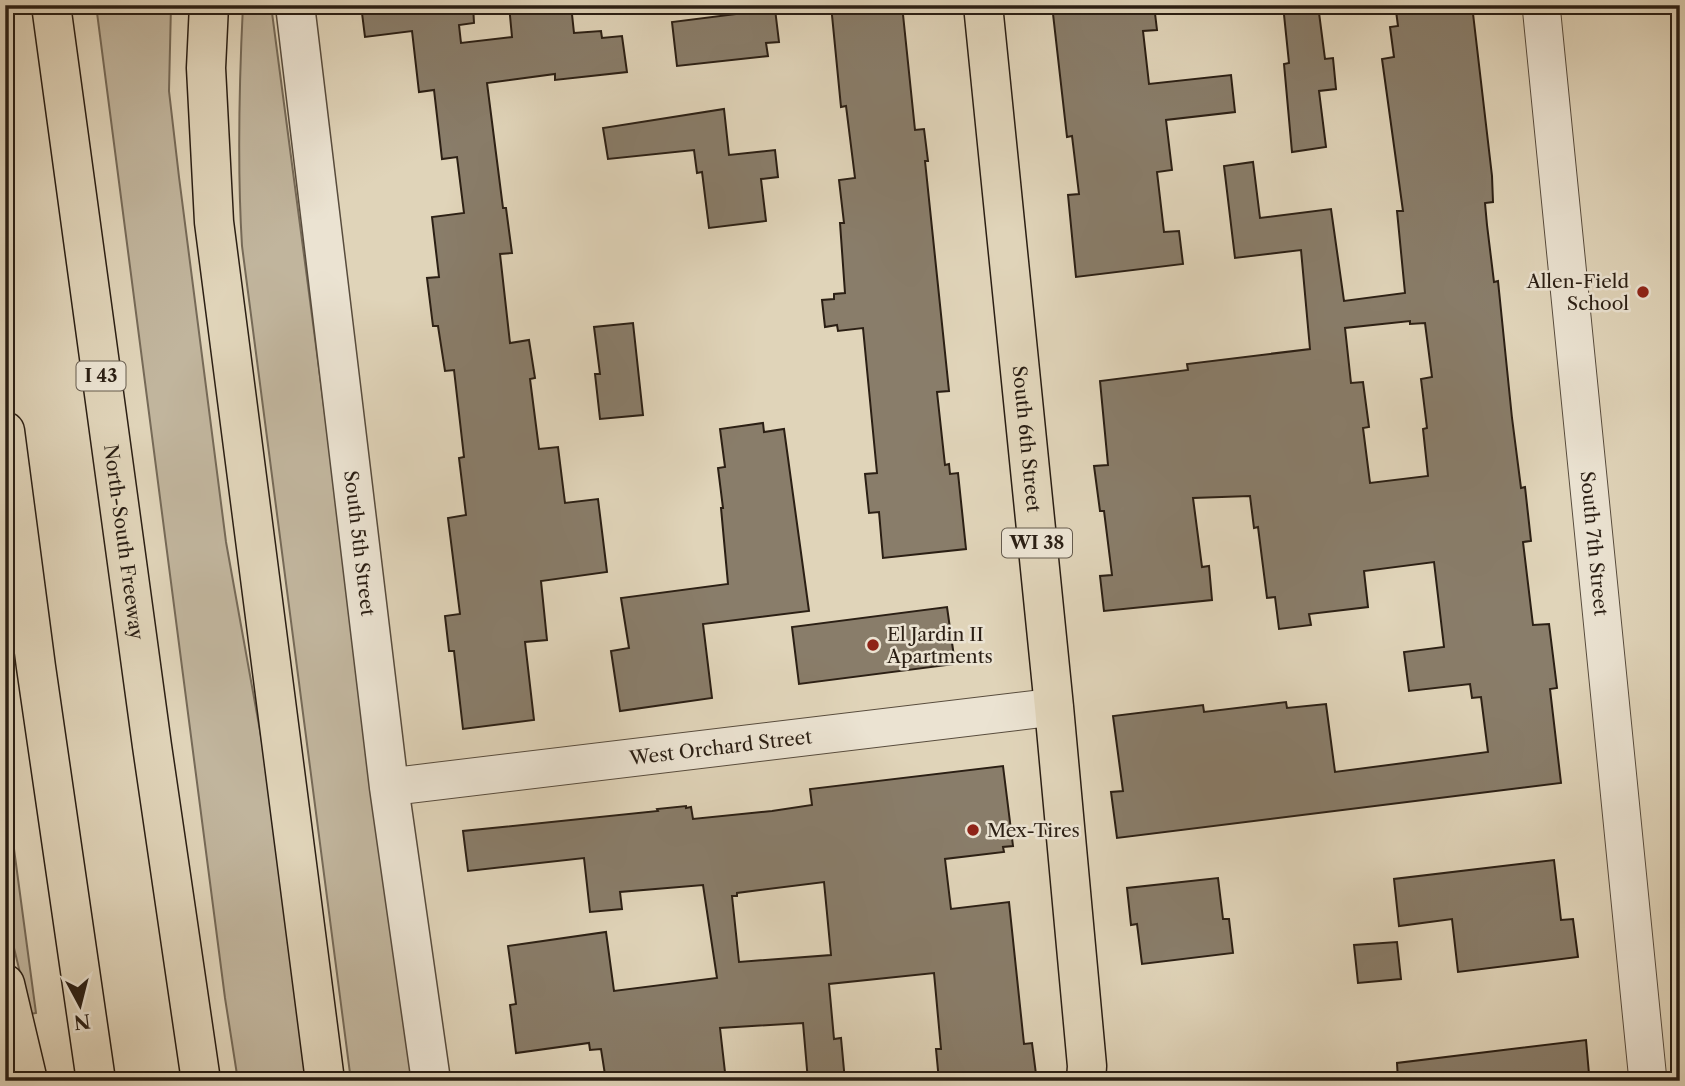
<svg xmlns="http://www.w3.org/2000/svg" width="1685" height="1086" viewBox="0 0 1685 1086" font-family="'Libre Caslon Text',serif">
<rect width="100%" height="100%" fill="#e0d4b9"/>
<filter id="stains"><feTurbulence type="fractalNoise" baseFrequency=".00286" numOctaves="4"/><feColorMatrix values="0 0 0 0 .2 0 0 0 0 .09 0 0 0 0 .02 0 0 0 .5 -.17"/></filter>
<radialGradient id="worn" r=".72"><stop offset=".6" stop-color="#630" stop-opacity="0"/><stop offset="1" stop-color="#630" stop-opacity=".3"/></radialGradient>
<g fill="#c1b59d" stroke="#766a58" stroke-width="2">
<polygon points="96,5 171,5 169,91 179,177 226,542 273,803 310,1081 238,1081 225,998"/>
<path d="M243 5H271L413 1081H351L242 246C237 165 239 86 243 5Z"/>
<polygon points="5,782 36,1013 30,1014 5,911"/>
</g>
<g fill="#897d6a" stroke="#2b1f14" stroke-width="2" fill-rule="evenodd">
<polygon points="361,5 473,5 474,23 459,25 461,43 512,37 509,5 571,5 574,33 601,31 602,38 622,36 627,72 555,80 555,74 487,83 503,208 506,208 512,253 500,254 510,343 529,340 535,378 530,379 539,449 558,447 565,503 598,499 607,572 541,581 547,640 525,642 534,720 463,729 454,651 449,651 445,616 460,614 448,518 466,515 459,458 464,457 454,370 445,371 438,326 433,326 427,278 439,277 432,217 464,213 457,157 442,159 434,90 419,92 412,31 365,37"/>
<polygon points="831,5 902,5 915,130 924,129 928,161 925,161 949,391 937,392 945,465 949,464 950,474 958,473 966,549 883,558 879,512 869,513 865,474 877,473 863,328 838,331 837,325 825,327 822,300 834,299 834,294 845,293 840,223 844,223 839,180 855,178 846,106 841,107"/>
<polygon points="1052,5 1154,5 1157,30 1143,31 1149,84 1231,75 1235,112 1166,120 1172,170 1157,172 1164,232 1179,231 1183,264 1076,277 1068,195 1079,194 1072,136 1067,137"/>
<polygon points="1283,5 1318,5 1325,59 1333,58 1336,89 1319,91 1326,147 1292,152 1284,64 1289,63"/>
<path d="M1440 5H1472L1492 176 1493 202 1485 203 1487 225 1494 282 1498 281 1512 418 1521 488 1525 487 1531 541 1523 542 1533 625 1549 624 1557 688 1550 689 1561 783 1117 838 1111 792 1123 791 1113 716 1203 705 1204 712 1286 702 1287 708 1326 704 1335 772 1488 752 1481 697 1472 698 1470 684 1409 691 1404 652 1444 647 1434 562 1364 571 1368 607 1309 614 1311 625 1279 629 1275 597 1267 598 1258 527 1254 528 1250 496 1193 498 1202 567 1209 566 1212 600 1104 611 1100 576 1112 575 1104 511H1100L1094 466 1108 465 1100 381 1188 370 1187 364 1310 349 1301 250 1235 258 1224 166 1253 162 1260 218 1331 209 1344 301 1405 293 1397 211H1403L1382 59 1394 57 1390 27 1398 26 1396 11ZM1410 321V324L1425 323 1432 377 1421 379 1427 428 1423 429 1428 476 1370 483 1363 428 1369 427 1363 382 1351 383 1345 328Z"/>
<polygon points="775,9 779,42 766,43 768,56 677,66 672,22"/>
<polygon points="724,109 729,155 775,150 778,177 761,179 766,221 709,228 702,172 697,173 694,150 608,159 603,128"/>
<polygon points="633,323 643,415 600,419 595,374 600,374 594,327"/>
<polygon points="763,423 764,432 784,429 809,611 703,624 712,698 620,711 611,651 629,648 621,598 728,584 721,508 723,508 718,468 725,467 720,429"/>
<polygon points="947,607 955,664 799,684 792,627"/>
<path d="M1003 766 1013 846 1003 847 1004 852 945 859 951 909 1009 902 1024 1044 1032 1043 1036 1074 975 1081H939L936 1049H941L934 973 829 984 834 1039 841 1038 845 1081H808L803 1023 720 1028 726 1081H606L601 1049 590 1050 589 1043 516 1053 510 1005 516 1004 508 946 606 932 614 991 717 978 703 885 620 892 622 909 590 912 584 858 468 871 463 831 658 811 657 809 686 806V808L691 807 693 819 772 811 812 805 810 789ZM824 882 831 955 739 962 732 896H737V893Z"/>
<polygon points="1554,860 1561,920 1573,919 1578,957 1458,972 1452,919 1399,926 1394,879"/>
<polygon points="1218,878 1223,919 1229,919 1233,953 1142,964 1137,924 1131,925 1127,888"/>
<polygon points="1397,942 1401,979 1358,983 1354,945"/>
<polygon points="1586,1040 1589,1074 1545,1078 1545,1081 1398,1081 1397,1063"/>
</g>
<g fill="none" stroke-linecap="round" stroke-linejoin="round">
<g stroke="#584c3d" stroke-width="39">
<g id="minor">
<path id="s1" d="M1541 5 1648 1081"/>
<path id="s2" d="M389 787 1054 707"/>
</g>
</g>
<g stroke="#584c3d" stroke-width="41">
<g id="tertiary">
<path id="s3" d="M295 5 389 787 431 1081"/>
</g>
</g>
<g stroke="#2b1f14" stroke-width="41">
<g id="primary">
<path id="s4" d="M983 5 1054 707 1087 1066 1086 1081"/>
</g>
</g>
<g stroke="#2b1f14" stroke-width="41">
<g id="motorway">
<path id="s5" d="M51 5 152 746 201 1081"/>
<polyline points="209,5 206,68 214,222 325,1081"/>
<polyline points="5,431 36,667 96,1081"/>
<polyline points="5,984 28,1081"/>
</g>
</g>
<use href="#minor" stroke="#ebe3d2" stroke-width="37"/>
<use href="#tertiary" stroke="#ebe3d2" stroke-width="38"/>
<use href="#primary" stroke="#e0d4b9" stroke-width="38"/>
<use href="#motorway" stroke="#e0d4b9" stroke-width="38"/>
</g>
<g fill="#8f2418" stroke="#ebe3d2" stroke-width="2.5">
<circle cx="1643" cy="292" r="7"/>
<circle cx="873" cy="645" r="7"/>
<circle cx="973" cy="830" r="7"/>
</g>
<g text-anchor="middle" stroke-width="5" stroke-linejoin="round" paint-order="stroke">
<g fill="#ebe3d2" stroke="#655a4d" stroke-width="2">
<rect x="76.5" y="361.5" width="49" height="29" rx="5"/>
<rect x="1002" y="528.5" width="70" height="29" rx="5"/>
</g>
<g font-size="18" font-weight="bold" fill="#2b1f14">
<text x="101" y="382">I 43</text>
<text x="1037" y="549">WI 38</text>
</g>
<g font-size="19" fill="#2b1f14" stroke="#ebe3d2" text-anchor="start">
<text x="1629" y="288" text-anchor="end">Allen-Field<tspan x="1629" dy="22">School</tspan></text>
<text x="887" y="641">El Jardin II<tspan x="887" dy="22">Apartments</tspan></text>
<text x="987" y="837">Mex-Tires</text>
</g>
<g font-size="19" fill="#2b1f14" stroke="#ebe3d2">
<text dy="7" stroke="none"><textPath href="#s4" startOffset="436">South 6th Street</textPath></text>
<text dy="7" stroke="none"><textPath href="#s5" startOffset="542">North-South Freeway</textPath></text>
<text dy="7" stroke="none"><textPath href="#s3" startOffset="542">South 5th Street</textPath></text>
<text dy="7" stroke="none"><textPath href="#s1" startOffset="541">South 7th Street</textPath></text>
<text dy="7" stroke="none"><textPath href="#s2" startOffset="334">West Orchard Street</textPath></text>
</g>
</g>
<rect width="1685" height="1086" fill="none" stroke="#e0d4b9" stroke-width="28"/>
<rect x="7" y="7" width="1671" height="1072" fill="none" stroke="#2b1f14" stroke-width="3.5"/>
<rect x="14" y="14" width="1657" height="1058" fill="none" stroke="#2b1f14" stroke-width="2"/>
<g transform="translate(80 1005) rotate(173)" stroke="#ebe3d2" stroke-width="5" paint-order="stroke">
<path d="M0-5L12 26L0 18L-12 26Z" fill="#2b1f14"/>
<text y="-10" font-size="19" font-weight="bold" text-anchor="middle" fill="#2b1f14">N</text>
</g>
<rect width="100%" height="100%" filter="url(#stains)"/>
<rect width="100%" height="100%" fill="url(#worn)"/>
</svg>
